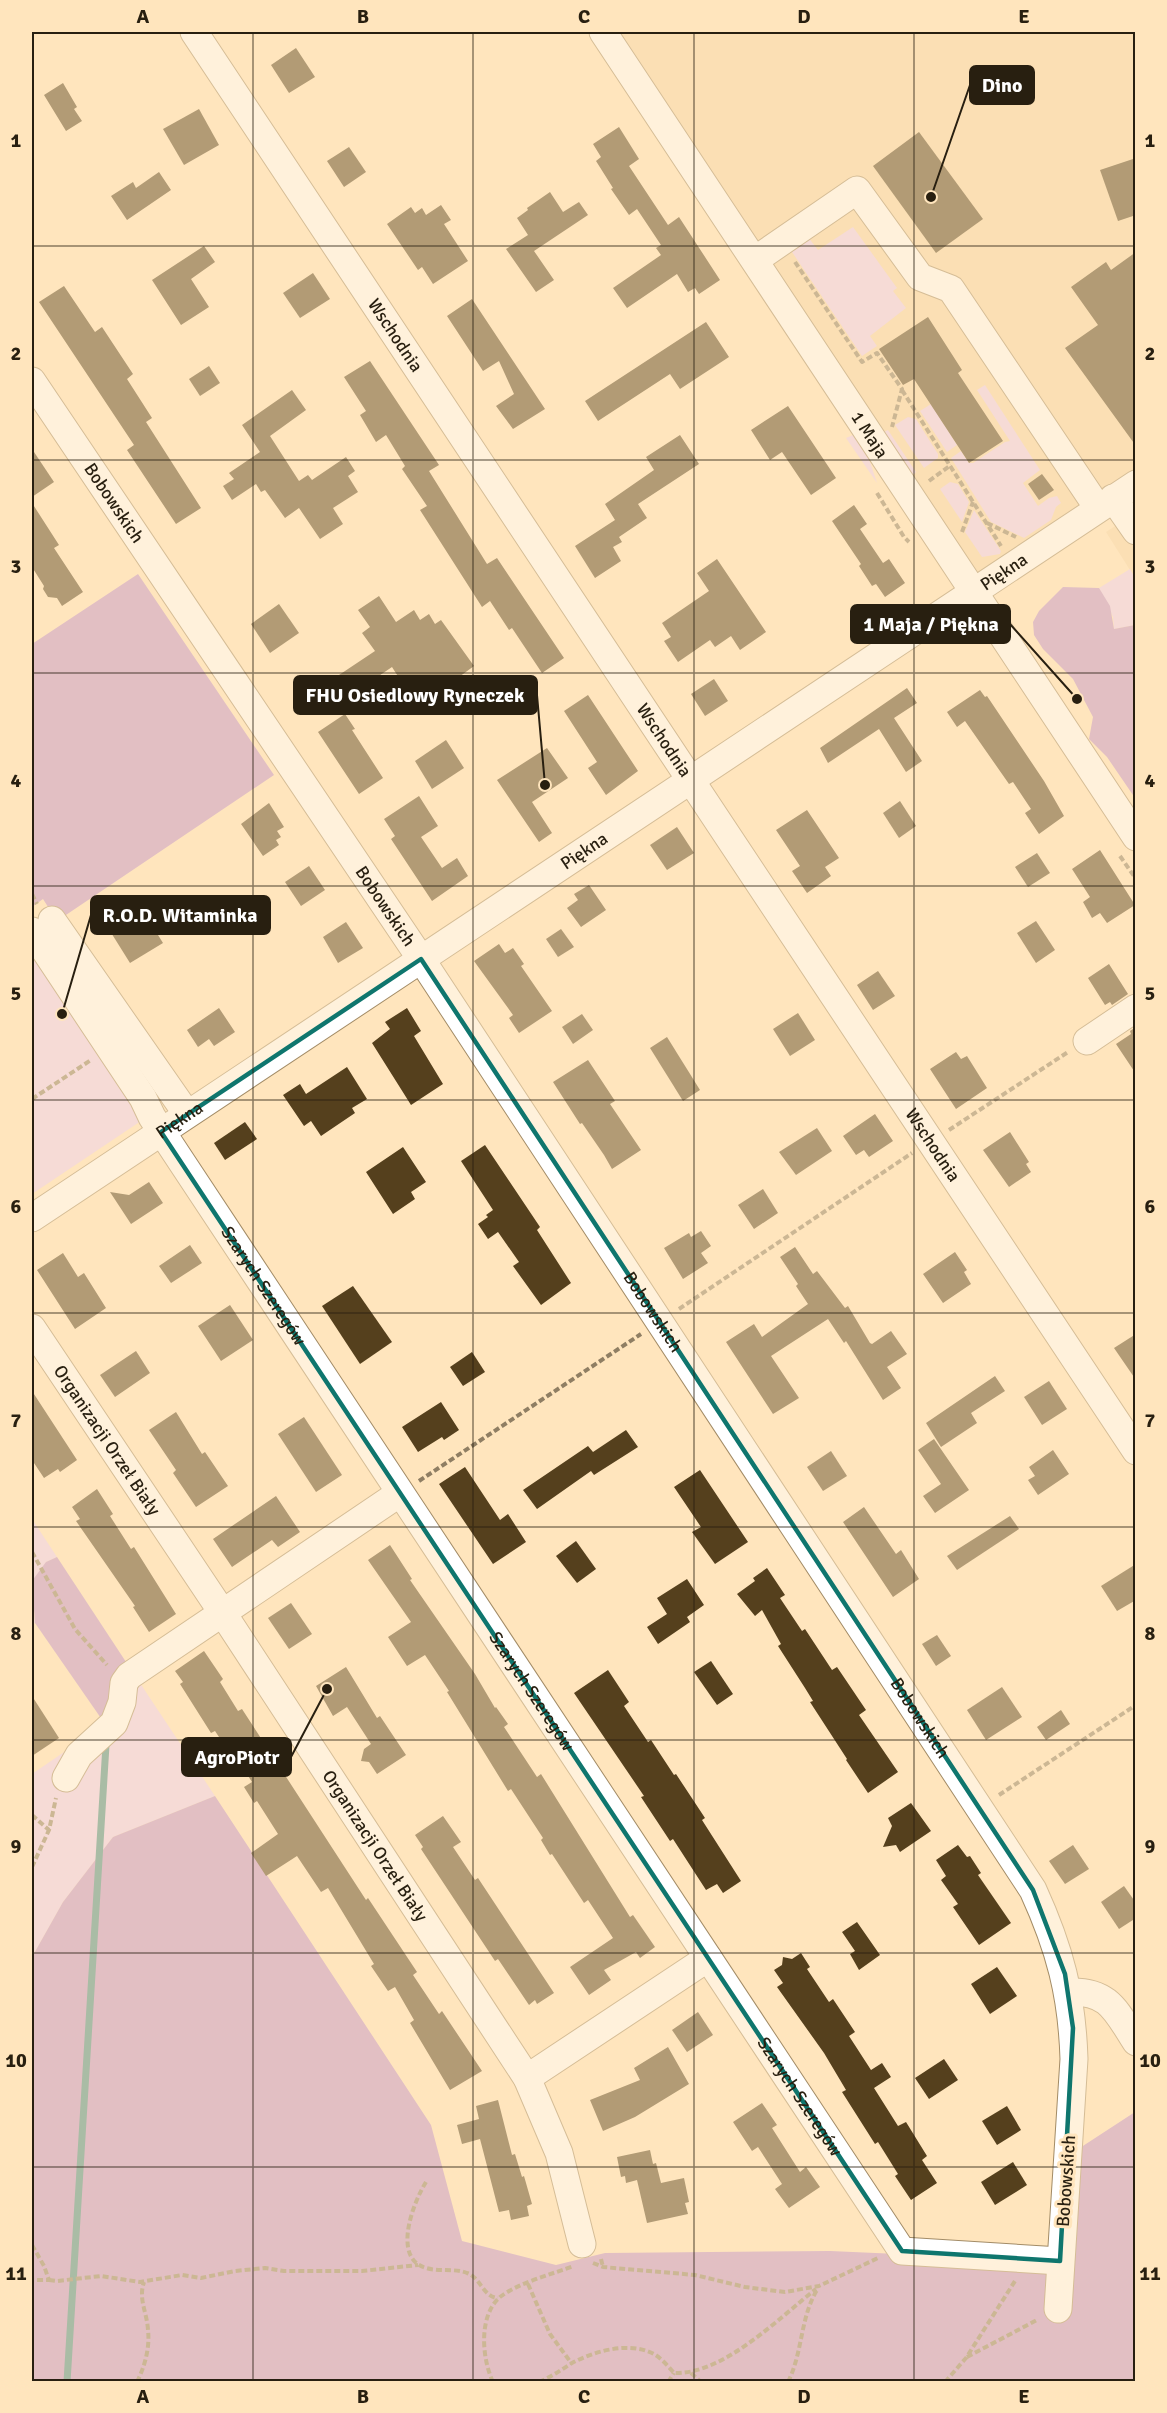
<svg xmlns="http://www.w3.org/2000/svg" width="1167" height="2413" viewBox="0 0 1167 2413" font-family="Signika,sans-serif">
<rect width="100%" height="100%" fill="#ffe5bd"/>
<g fill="#f6d8a9">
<polygon points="604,32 1135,32 1135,481 973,589"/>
<polygon points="1135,513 1135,578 1106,532"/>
</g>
<g fill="#eacef3">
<polygon points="853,227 897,288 893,291 906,308 870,336 877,346 862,356 790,249 808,237 818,250"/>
<polygon points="985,385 1040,470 1023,483 1038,506 1049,498 1057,496 1061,503 1056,507 1051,520 1024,538 991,522 951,458 961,451 969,463 973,463 1005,442 1010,441 977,390"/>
<polygon points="931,404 957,445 947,452 920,411"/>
<polygon points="908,417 916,419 938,454 938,458 924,468 895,425"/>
<polygon points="888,430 916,472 912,476 885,436 884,432"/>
<polygon points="853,435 869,459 877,483 846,438"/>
<polygon points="950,482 958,484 969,502 962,522 940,489"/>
<polygon points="974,510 1001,551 1000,554 982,557 965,532"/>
<polygon points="1130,569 1135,578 1135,625 1114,629 1113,617 1099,588"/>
<polygon points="32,923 144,1119 32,1194"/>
<polygon points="32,1519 57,1557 46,1562 32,1599 35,1623 32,1625"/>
<polygon points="128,1665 215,1796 113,1837 63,1902 32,1957 32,1774 105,1724"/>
</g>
<g fill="#be91cb">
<polygon points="138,574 274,775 57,921 43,899 32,907 32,644"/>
<polygon points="1063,587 1099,588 1110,606 1114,629 1135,625 1135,798 1107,757 1089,739 1093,717 1073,679 1043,649 1034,635 1033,622 1039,611"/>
<polygon points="57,1557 128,1665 105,1724 35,1623 32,1581 46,1562"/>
<polygon points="215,1796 431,2125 462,2241 556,2265 605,2253 830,2251 1060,2261 1066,2157 1135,2112 1135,2381 32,2382 32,1957 63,1902 113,1837"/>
</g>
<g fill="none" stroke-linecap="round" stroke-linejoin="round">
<polyline stroke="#418987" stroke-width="7" points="67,2382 106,1745"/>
</g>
<g fill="#55401d">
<polygon points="296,48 315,77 289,93 271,65"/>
<polygon points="63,83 77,107 74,109 82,121 66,131 44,95"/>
<polygon points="199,109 219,145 184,165 163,129"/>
<polygon points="619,127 639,159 629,166 668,225 679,217 720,280 699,294 695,288 688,292 677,274 627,308 613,288 661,255 656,248 661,245 637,209 629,215 611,189 613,188 596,161 601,157 593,144"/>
<polygon points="919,132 983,219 936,253 873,166"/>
<polygon points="349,147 366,172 344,187 327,161"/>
<polygon points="1136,158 1136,215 1118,221 1100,170"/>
<polygon points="159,172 171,190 127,220 111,196 133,182 136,188"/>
<polygon points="550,192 563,212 579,202 588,215 534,251 554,280 536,292 506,249 528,235 517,218 528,210 527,208"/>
<polygon points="441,205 451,220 444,224 468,261 433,284 422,267 418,270 387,224 411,207 415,213 422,208 426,215"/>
<polygon points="204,246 215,262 191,279 209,307 181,325 152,280"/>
<polygon points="1136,252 1136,446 1065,348 1098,325 1071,287 1106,262 1111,270"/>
<polygon points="313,273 330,299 300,318 283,293"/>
<polygon points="64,286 95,332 102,327 133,374 127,379 152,418 146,422 201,508 176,524 127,450 134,445 39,302"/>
<polygon points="472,299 545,409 513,429 496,406 514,394 499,361 483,371 447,316"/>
<polygon points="928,317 962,370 958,373 1003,441 969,463 914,379 903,385 879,349"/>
<polygon points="706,322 729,357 680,389 670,374 598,421 585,401"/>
<polygon points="370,361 439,465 429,471 487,564 497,558 564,658 542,673 512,628 509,630 490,601 482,607 420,510 427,506 402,469 405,466 386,435 376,442 360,415 366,411 344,377"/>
<polygon points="209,366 220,383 200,396 189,379"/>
<polygon points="292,390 306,410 270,436 299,481 308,475 312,480 346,457 355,471 348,476 358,492 333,508 343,524 320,539 299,508 285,518 265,490 261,492 256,484 232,500 223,486 234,479 229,473 260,452 242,425"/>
<polygon points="788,406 836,478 811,495 782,452 770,460 751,430"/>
<polygon points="680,435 699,464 638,504 647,518 619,537 622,542 613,547 621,561 595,578 575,546 615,520 605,504 654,470 646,457"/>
<polygon points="32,449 54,482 32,497"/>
<polygon points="1042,474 1054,490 1039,500 1028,484"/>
<polygon points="32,503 59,545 54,548 83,592 62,606 57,598 48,597 43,589 44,586 32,567"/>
<polygon points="854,505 867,524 860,529 883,563 889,559 905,583 885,597 876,584 872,586 859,566 861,564 832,521"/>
<polygon points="717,559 766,632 740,650 731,636 715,647 710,640 678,662 664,641 671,637 662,623 709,591 697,573"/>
<polygon points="379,596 396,622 414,610 420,620 429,614 435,624 441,620 474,666 448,685 447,683 415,703 392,667 352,694 339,675 375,651 362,633 370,627 358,610"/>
<polygon points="279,604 299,633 270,653 251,624"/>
<polygon points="714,679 728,701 705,716 691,694"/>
<polygon points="907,688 917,703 894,718 922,761 906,772 879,729 828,763 820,748"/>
<polygon points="980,690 985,697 987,696 1044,781 1064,816 1039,834 1025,813 1031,809 1013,782 1009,784 965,721 957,727 947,712"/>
<polygon points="588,695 638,771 606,795 588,768 597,762 564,711"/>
<polygon points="345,714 355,729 352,730 383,778 359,794 318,732"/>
<polygon points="446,740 464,768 432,789 415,761"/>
<polygon points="547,748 568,778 532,802 552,833 539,842 497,780"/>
<polygon points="419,796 438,826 421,837 442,868 457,858 468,876 432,901 391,839 395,836 384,819"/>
<polygon points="900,801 916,826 899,838 883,813"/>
<polygon points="269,803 284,827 277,831 281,837 276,840 279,845 263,856 241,824"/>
<polygon points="807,810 839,858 825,867 831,876 807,893 792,871 800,866 776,830"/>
<polygon points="677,827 694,853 667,870 650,845"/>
<polygon points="1100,850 1135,905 1107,923 1100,913 1092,918 1083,902 1090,897 1072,869"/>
<polygon points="1037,853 1050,873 1028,887 1015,867"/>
<polygon points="309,866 325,890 301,906 285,882"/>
<polygon points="589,885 606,910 581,927 567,908 578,900 574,894"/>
<polygon points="143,911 163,943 130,963 110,931"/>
<polygon points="1036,921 1055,950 1036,963 1017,933"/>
<polygon points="346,922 363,948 338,963 323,937"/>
<polygon points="561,929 574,947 558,957 546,939"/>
<polygon points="499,944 505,953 513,948 524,964 521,966 552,1011 519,1033 509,1018 513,1015 474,961"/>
<polygon points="1109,964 1128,994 1112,1005 1110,1002 1105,1005 1088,978"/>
<polygon points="878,971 895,996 873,1010 857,985"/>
<polygon points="219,1008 235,1032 214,1046 209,1039 198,1047 187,1030"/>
<polygon points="407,1008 421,1031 414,1036 443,1084 411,1105 372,1043 390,1029 385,1022"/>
<polygon points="798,1013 815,1040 790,1056 773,1029"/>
<polygon points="582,1014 593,1030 573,1044 562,1027"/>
<polygon points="1136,1027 1136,1074 1116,1044 1131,1034 1130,1031"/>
<polygon points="667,1037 700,1090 683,1101 650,1048"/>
<polygon points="956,1052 961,1059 967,1056 987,1088 956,1109 930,1069"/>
<polygon points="588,1060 615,1101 610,1104 641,1150 612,1169 604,1155 582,1123 580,1124 553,1082"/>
<polygon points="347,1067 367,1099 352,1108 355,1113 321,1136 311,1121 304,1126 283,1095 300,1084 306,1094"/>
<polygon points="875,1114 893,1141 869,1157 864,1150 856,1155 843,1136"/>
<polygon points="245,1122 257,1139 225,1160 214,1143"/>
<polygon points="817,1128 832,1151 796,1175 779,1152"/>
<polygon points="1010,1132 1029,1162 1026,1164 1031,1172 1009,1187 983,1150"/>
<polygon points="485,1145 540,1227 537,1230 571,1283 541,1305 513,1266 519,1262 498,1232 488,1239 478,1224 488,1217 486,1215 493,1210 461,1161"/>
<polygon points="403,1147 426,1182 411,1192 415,1199 393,1214 366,1172"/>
<polygon points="149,1182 163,1203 131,1224 110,1192 129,1195"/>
<polygon points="763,1189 778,1213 754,1229 738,1205"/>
<polygon points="701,1231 711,1246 701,1253 708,1263 683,1279 664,1248 689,1233 691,1237"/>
<polygon points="190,1245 202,1263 171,1283 159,1266"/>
<polygon points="795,1247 813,1274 817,1271 845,1308 848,1306 870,1343 872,1344 891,1331 907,1354 887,1367 901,1388 883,1400 846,1341 844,1343 828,1319 771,1356 799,1398 773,1414 726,1342 754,1324 762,1337 808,1304 796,1286 798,1284 780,1257"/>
<polygon points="955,1252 967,1270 964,1272 971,1284 943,1303 923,1274"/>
<polygon points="63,1253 78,1277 84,1273 106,1308 75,1329 37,1270"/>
<polygon points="353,1286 392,1342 360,1364 322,1306"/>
<polygon points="230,1305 253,1340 221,1361 198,1326"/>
<polygon points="1136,1334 1136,1380 1114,1348"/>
<polygon points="136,1351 150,1373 115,1397 100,1375"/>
<polygon points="472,1352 485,1372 463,1386 450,1367"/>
<polygon points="995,1376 1005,1391 971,1413 977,1423 941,1447 926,1423"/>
<polygon points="1049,1381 1067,1409 1042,1425 1024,1397"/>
<polygon points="32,1391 77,1460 60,1472 58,1469 44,1478 32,1460"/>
<polygon points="441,1402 459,1430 444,1440 442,1437 418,1452 402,1427"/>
<polygon points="176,1412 202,1454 205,1452 228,1486 196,1507 173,1473 176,1470 149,1430"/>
<polygon points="304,1417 342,1475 316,1492 278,1434"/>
<polygon points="626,1430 638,1447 594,1475 591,1471 537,1509 523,1490 588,1446 593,1452"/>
<polygon points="934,1439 969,1490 935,1513 923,1496 941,1484 918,1450"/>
<polygon points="1053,1450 1069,1474 1038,1495 1028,1480 1035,1476 1029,1467"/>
<polygon points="831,1451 847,1476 823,1491 807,1467"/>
<polygon points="465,1467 500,1520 508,1514 526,1542 493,1564 439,1484"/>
<polygon points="700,1470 748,1542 715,1564 692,1532 701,1527 674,1487"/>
<polygon points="97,1489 113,1514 110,1516 131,1549 134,1547 176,1614 149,1632 133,1607 135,1606 76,1521 80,1519 72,1507"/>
<polygon points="276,1496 300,1532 278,1547 272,1540 232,1567 213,1539"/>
<polygon points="864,1507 896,1554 901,1550 919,1579 893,1597 843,1522"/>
<polygon points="1010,1516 1019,1529 957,1570 947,1556"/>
<polygon points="576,1541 596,1569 577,1583 556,1556"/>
<polygon points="390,1545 412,1579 410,1580 475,1674 495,1708 496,1707 508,1724 504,1727 537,1777 541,1774 630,1917 633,1915 655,1947 640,1958 636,1952 604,1970 611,1980 589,1995 570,1967 613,1938 588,1900 584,1903 552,1854 550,1855 541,1840 543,1838 511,1789 508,1791 447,1692 449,1691 425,1655 407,1666 388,1637 411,1622 368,1560"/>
<polygon points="1136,1564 1136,1600 1117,1611 1101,1586"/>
<polygon points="767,1568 785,1595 780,1598 802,1631 805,1629 832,1670 837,1667 866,1710 859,1715 898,1772 868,1793 846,1760 847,1759 810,1702 813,1701 805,1688 778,1646 781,1644 762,1610 755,1616 737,1594 755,1581 753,1578"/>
<polygon points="687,1579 704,1605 687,1617 690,1622 658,1644 647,1627 667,1614 657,1598"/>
<polygon points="291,1603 312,1634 289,1649 268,1618"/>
<polygon points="937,1635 951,1656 936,1666 922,1644"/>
<polygon points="204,1651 223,1679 220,1682 238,1711 242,1709 366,1900 368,1898 417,1972 413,1975 439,2014 442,2011 482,2071 450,2090 410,2023 414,2020 395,1987 388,1991 371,1966 374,1964 328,1888 321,1892 297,1856 266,1876 251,1853 278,1834 257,1801 254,1803 244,1787 252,1782 228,1745 225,1746 215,1731 211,1733 180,1684 183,1682 175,1671"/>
<polygon points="711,1661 733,1694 717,1705 694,1672"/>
<polygon points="346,1667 377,1718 380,1716 406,1755 377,1774 369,1762 361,1761 364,1749 371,1744 347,1707 333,1716 316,1686"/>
<polygon points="608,1670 629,1702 624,1706 648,1742 651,1740 674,1775 676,1774 705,1818 702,1820 741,1881 723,1893 717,1884 706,1890 673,1839 670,1841 641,1797 644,1796 574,1693"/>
<polygon points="1002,1687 1022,1717 986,1740 967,1710"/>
<polygon points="32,1696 59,1738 32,1756"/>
<polygon points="1061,1710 1070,1724 1046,1740 1037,1727"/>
<polygon points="911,1803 931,1831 900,1852 896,1845 883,1847 892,1826 888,1818"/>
<polygon points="443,1816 461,1842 453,1847 475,1880 478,1878 554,1993 537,2004 535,2000 529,2005 498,1959 495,1961 421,1849 423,1847 415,1835"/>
<polygon points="958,1845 967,1857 970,1856 981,1873 978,1875 1011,1923 979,1945 953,1907 958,1904 941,1880 946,1876 936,1860"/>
<polygon points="1073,1845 1089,1869 1065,1884 1049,1861"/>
<polygon points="1124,1886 1136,1903 1136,1918 1119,1929 1101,1902"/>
<polygon points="857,1922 880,1955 859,1970 850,1954 855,1951 842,1932"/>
<polygon points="801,1953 810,1967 807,1969 829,2002 833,1999 855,2032 849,2036 871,2070 882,2063 891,2077 874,2088 898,2126 906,2122 927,2156 922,2160 937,2183 911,2200 895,2176 898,2174 878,2142 875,2144 842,2092 846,2090 824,2053 777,1987 783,1983 774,1970 782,1965 783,1957 792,1959"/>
<polygon points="997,1967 1017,1996 990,2014 971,1984"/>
<polygon points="698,2012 713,2035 687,2052 672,2030"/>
<polygon points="668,2047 689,2084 635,2117 603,2131 590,2100 640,2080 634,2068"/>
<polygon points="944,2059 958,2080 929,2099 915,2078"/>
<polygon points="498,2100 512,2155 515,2154 522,2177 524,2176 532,2204 527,2206 529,2216 511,2220 509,2210 499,2212 480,2139 462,2144 457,2125 479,2119 476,2106"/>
<polygon points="762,2103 777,2125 772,2128 800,2172 806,2167 820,2187 789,2208 775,2189 782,2184 758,2147 752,2151 733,2122"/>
<polygon points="1007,2106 1021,2130 997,2145 982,2121"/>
<polygon points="650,2150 653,2164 656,2163 661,2183 684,2178 689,2202 685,2203 688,2214 647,2223 637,2180 626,2183 625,2176 621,2177 617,2157"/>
<polygon points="1013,2162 1027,2185 995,2205 981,2182"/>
</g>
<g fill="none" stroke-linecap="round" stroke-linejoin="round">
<g stroke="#a38c67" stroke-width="29">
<g id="minor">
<path id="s1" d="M194 32 1136 1451"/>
<path id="s2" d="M603 32 1136 837"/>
<polyline points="755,260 857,190 920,277 951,289 1098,508"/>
<path id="s3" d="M32 381 421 959 1033 1890C1060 1949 1072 1995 1074 2059L1058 2309"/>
<polyline points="1113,498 1136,531"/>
<polyline points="52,920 187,1114"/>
<path id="s4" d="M32 931 143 1098 152 1117 181 1161 902 2251 1060 2261"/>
<polyline points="1087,1041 1136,1008"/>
<path id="s5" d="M32 1218 1136 484"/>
<path id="s6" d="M32 1328 222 1612 527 2078 559 2153 582 2244"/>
<polyline points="66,1778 79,1755 114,1723 122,1702 124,1683 129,1676 400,1493"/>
<path d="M1068 1992C1109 1990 1116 2011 1136 2042"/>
<polyline points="527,2078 708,1958"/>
</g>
</g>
<g stroke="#8f7e63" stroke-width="4" stroke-dasharray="6 3" stroke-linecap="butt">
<polyline points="795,262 862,362 877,353 902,389 892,427"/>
<polyline points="902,390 1001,546"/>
<polyline points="929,481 951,465"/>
<polyline points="877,493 904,537 909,542"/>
<polyline points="987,523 1016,537"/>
<polyline points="962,532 973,502"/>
<polyline points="1120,856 1136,879"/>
<polyline points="32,894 37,904"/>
<polyline points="32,1099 91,1060"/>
<polyline points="949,1130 1068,1052"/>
<polyline points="679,1309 912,1153"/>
<polyline points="419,1481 641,1334"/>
<polyline points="32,1552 75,1629 107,1665"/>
<polyline points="999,1795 1136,1705"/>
<polyline points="32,1815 49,1830"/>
<polyline points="32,1867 49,1830 56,1798"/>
<path d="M426 2182C414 2201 391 2258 426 2268 439 2272 455 2268 467 2273 481 2278 483 2297 498 2298"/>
<polyline points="32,2245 44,2266 49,2280 32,2280"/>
<polyline points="601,2259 603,2267"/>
<polyline points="593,2263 603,2267 695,2275 745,2287 785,2292 819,2286 878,2258"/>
<polyline points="49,2280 57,2281 101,2276 140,2282 182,2275 201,2278 235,2271 265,2268 284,2271 362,2271 418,2265"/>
<polyline points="528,2284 550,2334 572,2364"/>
<polyline points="967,2357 1037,2320"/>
<polyline points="691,2373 701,2382"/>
<path d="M137 2382C145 2366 150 2347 148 2330 147 2312 138 2299 144 2282"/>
<path d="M493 2382C482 2359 478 2316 500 2297 518 2283 552 2274 574 2266"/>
<path d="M539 2382C551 2377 561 2370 572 2363 595 2351 629 2341 654 2354 661 2358 668 2366 674 2373 723 2375 779 2318 816 2289"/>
<polyline points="668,2382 674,2373"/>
<path d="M788 2382C803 2352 800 2318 817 2290"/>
<polyline points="945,2382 966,2358 1015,2281"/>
</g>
<use href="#minor" stroke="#fff" stroke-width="27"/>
</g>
<path d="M0 0H1167V2413H0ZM421 959 1033 1890 1065 1974 1073 2028 1060 2261 902 2251 161 1132Z" fill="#ffe5bd" fill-opacity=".55" fill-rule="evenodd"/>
<path fill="none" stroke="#0f766e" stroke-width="4.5" stroke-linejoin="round" d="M421 959 1033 1890 1065 1974 1073 2028 1060 2261 902 2251 161 1132Z"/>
<path fill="none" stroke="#281f10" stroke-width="1.5" stroke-opacity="0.55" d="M253 32V2382M473 32V2382M694 32V2382M914 32V2382M32 246H1136M32 460H1136M32 673H1136M32 886H1136M32 1100H1136M32 1313H1136M32 1527H1136M32 1740H1136M32 1953H1136M32 2167H1136"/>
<g text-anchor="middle" stroke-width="6" stroke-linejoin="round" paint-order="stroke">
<g font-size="18" fill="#281f10" stroke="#ffe5bd">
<text dy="6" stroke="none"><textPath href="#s1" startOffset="364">Wschodnia</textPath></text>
<text dy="6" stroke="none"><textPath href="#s2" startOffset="483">1 Maja</textPath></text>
<text dy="6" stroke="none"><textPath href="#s3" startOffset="147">Bobowskich</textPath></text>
<text dy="6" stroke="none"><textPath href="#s5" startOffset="1167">Piękna</textPath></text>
<text dy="6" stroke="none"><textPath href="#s1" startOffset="850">Wschodnia</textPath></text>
<text dy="6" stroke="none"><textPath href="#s5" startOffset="663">Piękna</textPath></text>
<text dy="6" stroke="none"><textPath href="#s3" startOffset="633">Bobowskich</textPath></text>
<text dy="6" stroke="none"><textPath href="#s5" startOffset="177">Piękna</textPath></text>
<text dy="6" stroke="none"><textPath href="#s1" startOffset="1336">Wschodnia</textPath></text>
<text dy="6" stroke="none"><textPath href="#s4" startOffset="424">Szarych Szeregów</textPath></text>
<text dy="6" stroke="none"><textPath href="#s3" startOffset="1119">Bobowskich</textPath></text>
<text dy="6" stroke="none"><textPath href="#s6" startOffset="135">Organizacji Orzeł Biały</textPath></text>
<text dy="6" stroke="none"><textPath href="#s4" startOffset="910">Szarych Szeregów</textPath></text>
<text dy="6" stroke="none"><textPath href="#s3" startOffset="1605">Bobowskich</textPath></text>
<text dy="6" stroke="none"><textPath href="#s6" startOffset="621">Organizacji Orzeł Biały</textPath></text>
<text dy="6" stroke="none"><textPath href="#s4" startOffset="1396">Szarych Szeregów</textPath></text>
<text transform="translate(1066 2181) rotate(-86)" y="6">Bobowskich</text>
</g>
</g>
<path fill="none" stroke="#281f10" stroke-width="2" d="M931 197L970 85M1077 699L1010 624M545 785L537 695M62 1014L91 915M327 1689L291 1757"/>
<g fill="#281f10" stroke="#ffe5bd" stroke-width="2">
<circle cx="931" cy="197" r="6"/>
<circle cx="1077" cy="699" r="6"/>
<circle cx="545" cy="785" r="6"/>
<circle cx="62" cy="1014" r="6"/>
<circle cx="327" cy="1689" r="6"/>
</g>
<g fill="#281f10" stroke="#281f10" stroke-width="2">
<rect x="970" y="66" width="64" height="38" rx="6"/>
<rect x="851" y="605" width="159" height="38" rx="6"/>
<rect x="294" y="676" width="243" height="38" rx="6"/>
<rect x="91" y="896" width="179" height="38" rx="6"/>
<rect x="182" y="1738" width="109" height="38" rx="6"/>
</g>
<g font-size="20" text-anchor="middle" font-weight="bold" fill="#fff">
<text x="1002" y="92">Dino</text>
<text x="931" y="631">1 Maja / Piękna</text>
<text x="415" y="702">FHU Osiedlowy Ryneczek</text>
<text x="180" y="922">R.O.D. Witaminka</text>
<text x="237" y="1764">AgroPiotr</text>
</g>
<rect width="1167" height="2413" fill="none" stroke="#ffe5bd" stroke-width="66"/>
<rect x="33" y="33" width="1101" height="2347" fill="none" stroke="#281f10" stroke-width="2"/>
<g font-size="20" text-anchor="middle" font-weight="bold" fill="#281f10">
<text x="143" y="23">A</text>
<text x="363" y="23">B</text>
<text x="584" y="23">C</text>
<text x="804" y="23">D</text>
<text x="1024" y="23">E</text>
<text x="16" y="147">1</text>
<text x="1150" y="147">1</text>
<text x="16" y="360">2</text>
<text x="1150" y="360">2</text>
<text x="16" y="573">3</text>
<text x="1150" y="573">3</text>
<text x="16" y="787">4</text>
<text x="1150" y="787">4</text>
<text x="16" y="1000">5</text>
<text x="1150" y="1000">5</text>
<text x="16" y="1213">6</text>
<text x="1150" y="1213">6</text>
<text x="16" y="1427">7</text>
<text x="1150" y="1427">7</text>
<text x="16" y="1640">8</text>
<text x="1150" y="1640">8</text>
<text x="16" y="1853">9</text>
<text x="1150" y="1853">9</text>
<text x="16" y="2067">10</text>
<text x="1150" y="2067">10</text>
<text x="16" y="2280">11</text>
<text x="1150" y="2280">11</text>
<text x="143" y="2403">A</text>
<text x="363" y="2403">B</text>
<text x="584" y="2403">C</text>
<text x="804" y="2403">D</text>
<text x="1024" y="2403">E</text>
</g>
</svg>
